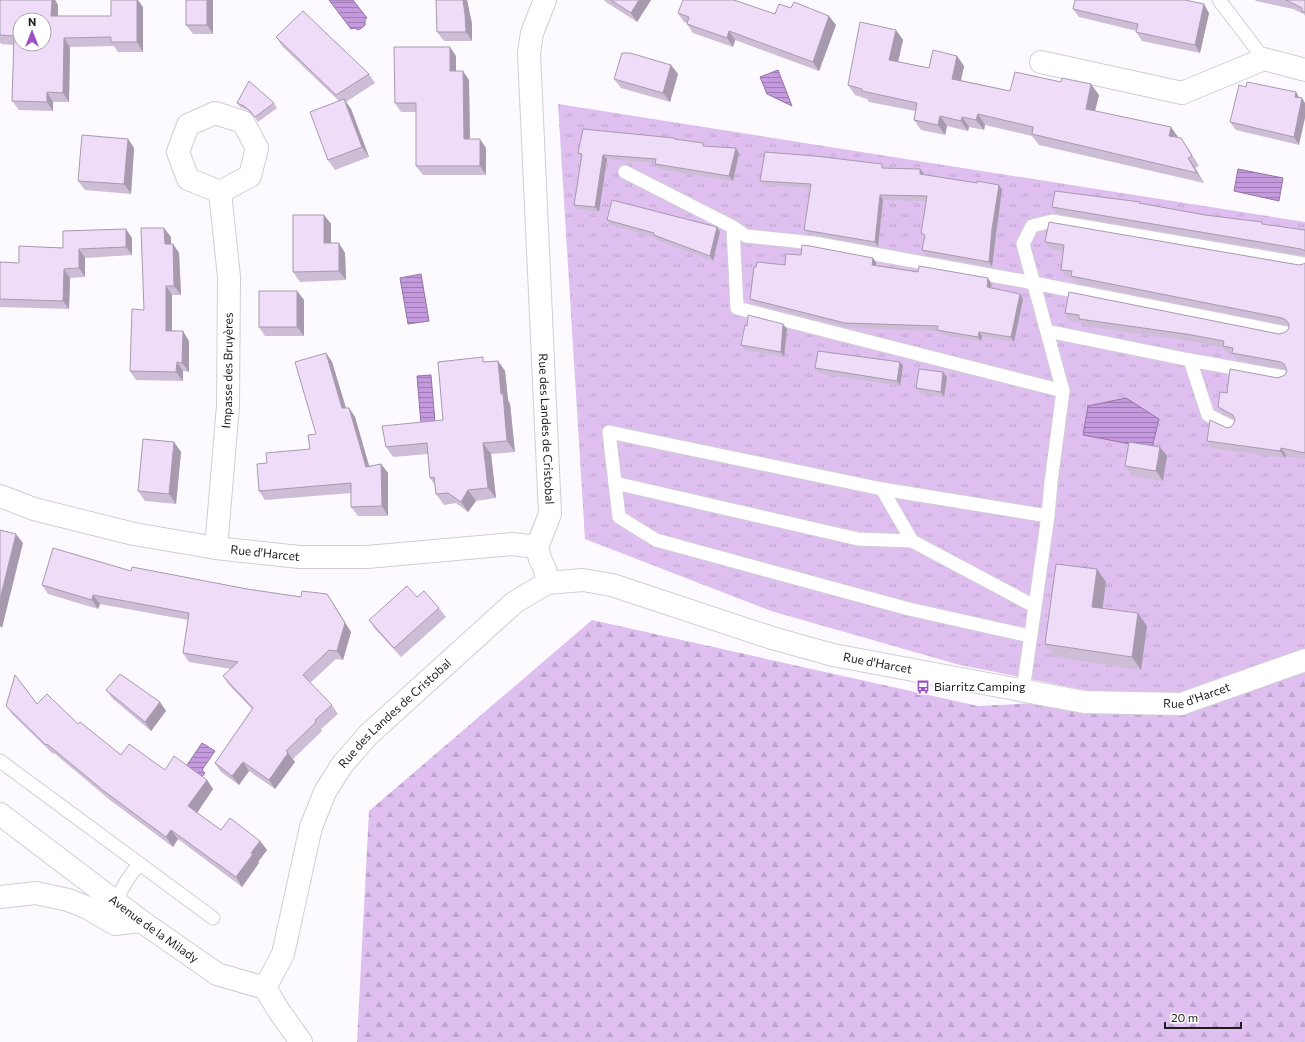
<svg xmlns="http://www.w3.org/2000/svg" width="1305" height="1042" viewBox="0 0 1305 1042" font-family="Commissioner,sans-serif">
<defs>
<pattern id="forest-firs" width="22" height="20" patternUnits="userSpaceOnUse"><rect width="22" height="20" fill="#debff0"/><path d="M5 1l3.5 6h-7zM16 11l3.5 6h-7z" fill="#bea4ce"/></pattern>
<pattern id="park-tufts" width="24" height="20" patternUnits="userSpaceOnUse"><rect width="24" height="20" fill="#debff0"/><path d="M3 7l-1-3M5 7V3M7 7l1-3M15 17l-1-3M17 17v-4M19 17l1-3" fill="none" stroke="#bea4ce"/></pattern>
<pattern id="water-rules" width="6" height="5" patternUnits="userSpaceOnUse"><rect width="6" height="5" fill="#c599de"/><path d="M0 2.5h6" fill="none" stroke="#9f7cb4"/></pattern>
</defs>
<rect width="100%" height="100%" fill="#fcfafe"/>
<polygon fill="url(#forest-firs)" points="592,620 978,706 1074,701 1305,673 1305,1042 357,1042 369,811"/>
<polygon fill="url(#park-tufts)" points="558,104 1305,222 1305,651 1209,691 1140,701 960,665 771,611 585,539"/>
<g fill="url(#water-rules)" stroke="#9374a5">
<polygon points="329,0 353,0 367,18 365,19 365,25 359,30 354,28 351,29"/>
<polygon points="778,70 792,106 767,94 760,77"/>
<polygon points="1238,169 1283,178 1279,201 1234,191"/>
<polygon points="421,274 429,321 408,324 400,278"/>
<polygon points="431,375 435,422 421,424 417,376"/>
<polygon points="1126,398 1159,419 1152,448 1083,435 1088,406"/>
<polygon points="202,743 215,751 202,770 205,773 201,778 185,768"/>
</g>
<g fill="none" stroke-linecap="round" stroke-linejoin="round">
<g stroke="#d3ccd7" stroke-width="15">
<g id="lane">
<polyline points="1219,0 1264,59"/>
<polyline points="625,172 733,227 737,308 1063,391"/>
<polyline points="733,227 746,236 814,243 1034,283 1286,333"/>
<polyline points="1047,331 1190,360 1208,415 1232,427"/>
<polyline points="1190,360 1284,377"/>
<polyline points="615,483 858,539 912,541 1034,606"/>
<polyline points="882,489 912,541"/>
<polyline points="1030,636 909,609 656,540 619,517 609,432 882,489 1048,516"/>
<polyline points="1023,690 1048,516 1051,482 1063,391 1023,244 1032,226 1052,221 1305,264"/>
<polyline points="0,761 213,918"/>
<path d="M116 902C122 887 129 875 140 864"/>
</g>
</g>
<g stroke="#d3ccd7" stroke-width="24">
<g id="street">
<path id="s1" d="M545 0 532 33 529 53 550 514 537 547 540 559 545 569 547 583"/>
<polyline points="1041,62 1182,93 1264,59 1305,70"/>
<polygon points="215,113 243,122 257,148 250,176 220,192 188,179 178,152 188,125"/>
<path id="s2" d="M0 496 34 509 134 534 216 548 299 557H367L512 544 537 547"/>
<path id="s3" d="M216 548 228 406 229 277 220 192"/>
<path id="s4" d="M0 814 141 921 217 974 265 988 279 1011 301 1042"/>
<polyline points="0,897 36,893 68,900 86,907 115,924 141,921"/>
<path id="s5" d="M265 988 283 954 311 827 325 792 342 765 368 735 515 602 547 583 583 580 612 585 772 638 833 655 1084 702 1181 704 1305 660"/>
</g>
</g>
<use href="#lane" stroke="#fff" stroke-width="13"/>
<use href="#street" stroke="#fff" stroke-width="22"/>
</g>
<g fill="#cebdd6">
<polygon points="0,0 55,0 58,5 58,16 111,16 143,7 143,52 118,52 114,46 70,47 69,102 53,102 53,111 19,110 12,101 14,45 1,44 0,42"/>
<polygon points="213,0 213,34 193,34 186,25"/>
<polygon points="436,0 467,0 472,24 472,41 444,41 437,32"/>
<polygon points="604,0 651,0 637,22 606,2"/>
<polygon points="1255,0 1305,0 1305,16 1304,14 1293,9 1256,1"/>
<polygon points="1073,9 1209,13 1200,53 1142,41 1136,32 1137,31 1079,17"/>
<polygon points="678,13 775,14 836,25 819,71 735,40 733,47 693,33 687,24 687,23 684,22"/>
<polygon points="896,30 903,40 898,62 929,68 957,56 964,66 961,80 1010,91 1099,95 1095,111 1178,138 1188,148 1199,166 1195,168 1204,183 1039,145 1032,136 985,125 984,130 969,127 968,131 947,126 945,135 921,130 914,120 915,111 869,102 867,99 855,95 848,85"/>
<polygon points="276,37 369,74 375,83 346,102 351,109 369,157 335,170 328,160 339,101 282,46"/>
<polygon points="456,56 456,71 469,80 470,139 486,148 486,175 423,175 416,166 416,112 401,112 395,103"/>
<polygon points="671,65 678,74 670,102 621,88 614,79"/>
<polygon points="1246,87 1296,92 1299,98 1299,145 1236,130 1230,122"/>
<polygon points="237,103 274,103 277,108 258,122 254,116 247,110 240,107"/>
<polygon points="128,139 134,148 131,194 85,190 78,181"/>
<polygon points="675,139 705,146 736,148 739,153 733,181 658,169 655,164 655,163 607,159 599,212 577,209 574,205 581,158 578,153"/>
<polygon points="885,168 924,174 924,175 1002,190 996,234 992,267 925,255 922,250 925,238 921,233 926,201 883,200 878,247 808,234 804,230 811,188 764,185 760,181"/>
<polygon points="1140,202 1141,203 1205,215 1264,225 1305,230 1305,256 1057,214 1052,207"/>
<polygon points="324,215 331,224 331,243 345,253 346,280 300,282 293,272"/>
<polygon points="607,220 717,227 720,232 713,261 657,240 655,237 610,225"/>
<polygon points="171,237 171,244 173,244 179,253 181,295 172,295 172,331 189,341 189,372 183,371 183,381 136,380 130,371 144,310"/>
<polygon points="132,238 132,255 85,258 85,277 70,278 69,309 0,307 0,262 19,263"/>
<polygon points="1045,242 1299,265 1303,264 1305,263 1305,459 1286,455 1285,458 1212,448 1207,441 1227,428 1231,427 1234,423 1235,420 1223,414 1218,407 1227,393 1285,375 1287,371 1286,370 1237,360 1233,355 1228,354 1224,348 1191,341 1084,326 1081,322 1070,321 1065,313 1279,334 1283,333 1287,331 1289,328 1289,326 1076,283 1073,278 1066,278 1061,270 1063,252 1050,249"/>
<polygon points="876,262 876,265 918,272 988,278 991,283 990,288 1020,294 1023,299 1014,342 982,336 981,341 941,334 938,331 849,328 754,304 750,299 785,265"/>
<polygon points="297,291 304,300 304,336 265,336 259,327"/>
<polygon points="787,329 784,357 745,350 741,345"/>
<polygon points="326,353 332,362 346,408 349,408 355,417 369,466 381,464 388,473 388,516 358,516 351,507 351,493 265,500 259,491 267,463 310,449 316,434"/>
<polygon points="498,361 505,371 508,400 510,404 515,452 491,454 496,498 476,501 468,512 456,503 444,505 436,494 435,485 430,478 428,454 393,457 386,447 443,420 486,362"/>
<polygon points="900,362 903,366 900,386 818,373 815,368"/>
<polygon points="947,377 944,397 920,393 916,388"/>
<polygon points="174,442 181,452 176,504 145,501 138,491"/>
<polygon points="1167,456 1163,481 1132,476 1125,466"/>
<polygon points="131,571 301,597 327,594 333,603 351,632 343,660 336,659 310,683 332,705 338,714 321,729 322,731 293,759 295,762 275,789 249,771 239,785 221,772 215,763 252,709 229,685 223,676 231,669 189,662 183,653 188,620 100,604 98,609 48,594 42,585"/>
<polygon points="1106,582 1102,608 1147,626 1141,670 1054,657 1045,644"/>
<polygon points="417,597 439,608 446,617 401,657 375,629 369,620"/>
<polygon points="106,690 160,702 166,711 151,731 113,699"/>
<polygon points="37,704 78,724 121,755 165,770 207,780 213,789 197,813 221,830 260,841 267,850 258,862 259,863 242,887 178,839 173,847 110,800 54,753 53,754 13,715 6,706"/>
</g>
<g fill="#a79aae">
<polygon points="52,0 55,0 58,5 58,25 51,16"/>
<polygon points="137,0 138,0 143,7 143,52 137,42"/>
<polygon points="207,0 213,0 213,34 207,25"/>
<polygon points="463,0 467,0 472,24 472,41 466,32"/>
<polygon points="639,0 651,0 637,22 631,13"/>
<polygon points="1204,4 1209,13 1200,53 1195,45"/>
<polygon points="829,16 836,25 819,71 813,62"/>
<polygon points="896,30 903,40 896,71 889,60"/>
<polygon points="729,31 735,40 733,47 727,38"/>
<polygon points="64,38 70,47 69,102 63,93"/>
<polygon points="450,47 456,56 456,80 450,71"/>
<polygon points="957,56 964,66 959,89 952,79"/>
<polygon points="671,65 678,74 670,102 663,93"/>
<polygon points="463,71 469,80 470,148 464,139"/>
<polygon points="1091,84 1099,95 1093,119 1086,109"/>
<polygon points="47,92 53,102 53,111 47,102"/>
<polygon points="1296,92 1301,101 1302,98 1305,103 1305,118 1299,145 1294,137 1295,97"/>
<polygon points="344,99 351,109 369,157 362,147"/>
<polygon points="978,114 985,125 984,130 976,120"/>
<polygon points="940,116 947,126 945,135 938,125"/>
<polygon points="962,117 969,127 968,131 961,121"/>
<polygon points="1171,127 1178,137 1169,136"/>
<polygon points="128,139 134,148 131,194 124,184"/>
<polygon points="480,139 486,148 486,175 480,166"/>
<polygon points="736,148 739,153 733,181 729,176"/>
<polygon points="603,155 607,159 599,212 595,207"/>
<polygon points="1188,158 1195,168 1204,183 1197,173"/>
<polygon points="920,169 924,174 924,179 920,174"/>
<polygon points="999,185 1002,190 996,234 992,267 989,262 992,229"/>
<polygon points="880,195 883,200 878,247 875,242"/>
<polygon points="324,215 331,224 331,253 324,243"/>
<polygon points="717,227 720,232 713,261 710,256"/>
<polygon points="164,228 171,237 171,253 165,244"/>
<polygon points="126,229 132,238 132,255 126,247"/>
<polygon points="339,243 345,253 346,280 339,271"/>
<polygon points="173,244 179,253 181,295 174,286"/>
<polygon points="79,249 85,258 85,277 79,268"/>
<polygon points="873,258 876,262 876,270 872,265"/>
<polygon points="64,269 70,278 69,309 63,301"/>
<polygon points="988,278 991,283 990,292 987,287"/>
<polygon points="166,286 172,295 172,341 166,331"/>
<polygon points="297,291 304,300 304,336 297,327"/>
<polygon points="1020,294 1023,299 1014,342 1011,337"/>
<polygon points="783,324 787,329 784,357 781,352"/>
<polygon points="183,331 189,341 189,372 182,363"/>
<polygon points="979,332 982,336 981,341 978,337"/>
<polygon points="326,353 332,362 349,418 342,408"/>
<polygon points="498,361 505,371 508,400 510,404 515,452 507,441 501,394"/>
<polygon points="177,362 183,371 183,381 176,372"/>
<polygon points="900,362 903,366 900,386 897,381"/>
<polygon points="943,372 947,377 944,397 941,392"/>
<polygon points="349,408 355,417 372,476 366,467"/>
<polygon points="174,442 181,452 176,504 169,494"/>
<polygon points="483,443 491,454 496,498 488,488"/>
<polygon points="1160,447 1167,456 1163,481 1156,471"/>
<polygon points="1281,448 1286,455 1285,458 1280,451"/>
<polygon points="381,464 388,473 388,516 382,506"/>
<polygon points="468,490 476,501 468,512 461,502"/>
<polygon points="16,534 23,543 2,628 0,626 0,599"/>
<polygon points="1097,569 1106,582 1101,620 1092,607"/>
<polygon points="327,594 351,632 343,660 337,651"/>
<polygon points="93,595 100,604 98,609 92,600"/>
<polygon points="1138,613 1147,626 1141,670 1132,657"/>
<polygon points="160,702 166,711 151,731 145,722"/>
<polygon points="288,753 295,762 275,789 269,780"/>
<polygon points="243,762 249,771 239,785 232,776"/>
<polygon points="207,780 213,789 195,816 188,806"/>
<polygon points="171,830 178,839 173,847 166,837"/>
<polygon points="260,841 267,850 258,862 259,863 242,887 236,877 251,853"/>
</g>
<g fill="#efdcf9" stroke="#a79aae" fill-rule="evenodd">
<path d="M0 0H52L51 16H111V0H137V42H111V37L64 38 63 93 47 92V102L12 101 14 36 0 35ZM20 20H44V44H20Z"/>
<rect x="186" y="0" width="21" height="25"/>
<polygon points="436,0 463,0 465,14 466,32 437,32"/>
<polygon points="611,0 639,0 631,13"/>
<polygon points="683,0 734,0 775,14 779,4 791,8 794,2 829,16 813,62 729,31 727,38 687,24 689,17 678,13"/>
<polygon points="1075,0 1185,0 1204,4 1195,45 1136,32 1138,24 1073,9"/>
<polygon points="1286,0 1305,0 1305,12 1302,12 1302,8"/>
<polygon points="303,11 369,74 336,95 276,37"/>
<polygon points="860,22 896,30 889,60 929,68 933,50 957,56 952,79 1010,91 1015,72 1061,82 1062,78 1091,84 1086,109 1171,127 1169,136 1181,138 1192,156 1188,158 1197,173 1032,134 1033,127 978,114 976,120 962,117 961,121 940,116 938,125 914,120 917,103 862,91 862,89 848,85"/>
<polygon points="394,47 450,47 450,71 463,71 464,139 480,139 480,166 416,166 416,103 395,103"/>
<polygon points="622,53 630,53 671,65 663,93 614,79"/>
<polygon points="249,81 274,103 255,117 250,111 244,106 237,103"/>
<polygon points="1247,82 1296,92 1295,97 1302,98 1294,137 1230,122 1239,85 1246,87"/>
<polygon points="344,99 362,147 328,160 310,112"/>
<polygon points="583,129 674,138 674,139 703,143 703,146 736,148 729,176 655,164 656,159 603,155 595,207 574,205 582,154 578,153"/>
<polygon points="82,135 128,139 124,184 78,181"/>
<polygon points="765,152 815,156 882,164 882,168 920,169 920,174 977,183 977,181 999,185 992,229 989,262 922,250 925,235 921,233 927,196 880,195 875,242 804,230 811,184 760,181"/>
<polygon points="1055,191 1140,202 1139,203 1205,215 1262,222 1262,224 1305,230 1305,251 1301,249 1052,207"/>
<polygon points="612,200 717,227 710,256 654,235 654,233 607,220"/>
<polygon points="293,215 324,215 324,243 339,243 339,271 293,272"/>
<polygon points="1049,222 1299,265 1303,264 1305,263 1305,453 1281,448 1280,451 1207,441 1210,420 1227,428 1231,427 1234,423 1235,419 1233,415 1218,407 1220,392 1227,393 1230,369 1278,378 1285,375 1287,371 1284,364 1281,362 1232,353 1233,348 1223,346 1224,341 1186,334 1079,319 1079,315 1065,313 1069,292 1279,334 1283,333 1287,331 1289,328 1289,324 1286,320 1282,318 1071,276 1072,271 1061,270 1064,245 1045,242"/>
<polygon points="141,228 164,228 165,244 173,244 174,286 166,286 166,331 183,331 182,363 177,362 176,372 130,371 132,309 144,310"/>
<polygon points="126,229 126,247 79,249 79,268 64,269 63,301 0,299 0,262 19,263 19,246 63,248 63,231"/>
<polygon points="802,245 810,246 873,258 872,265 918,272 919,266 988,278 987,287 1020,294 1011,337 979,332 978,337 937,330 938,326 845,323 750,299 754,267 756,267 757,262 785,265 786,254 801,255"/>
<rect x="259" y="291" width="38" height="36"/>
<polygon points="748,315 783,324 781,352 741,345 745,325 747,326"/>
<polygon points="818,351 900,362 897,381 815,368"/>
<polygon points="326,353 342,408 349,408 366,467 381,464 382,506 351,507 351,483 259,491 257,464 267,463 266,453 310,449 308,435 316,434 295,362"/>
<polygon points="483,357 483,362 498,361 501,394 503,394 507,441 483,443 488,488 468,490 461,502 448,493 436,494 434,477 430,478 427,443 386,447 382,426 443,420 438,362"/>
<polygon points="919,369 943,372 941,392 916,388"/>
<polygon points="143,439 174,442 169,494 138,491"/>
<polygon points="1129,442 1160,447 1156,471 1125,466"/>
<polygon points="0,530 16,534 0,599"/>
<polygon points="53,548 131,571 132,567 247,589 301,597 302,591 327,594 345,623 337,651 329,650 303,675 332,705 315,720 316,722 286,751 288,753 269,780 243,762 232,776 215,763 253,708 223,676 238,662 183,653 189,613 93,595 92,600 42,585"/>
<polygon points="1056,564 1097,569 1092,607 1138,613 1132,657 1045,644"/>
<polygon points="407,586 417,597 424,591 439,608 394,648 369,620"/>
<polygon points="120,674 160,702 145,722 106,690"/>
<polygon points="15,675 37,704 47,694 78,724 80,722 121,755 129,744 165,770 174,756 207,780 188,806 221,830 230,818 260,841 251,853 253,854 236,877 171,830 166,837 104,791 47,744 46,745 6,706"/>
</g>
<defs>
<g id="bus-bare" transform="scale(1.08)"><path d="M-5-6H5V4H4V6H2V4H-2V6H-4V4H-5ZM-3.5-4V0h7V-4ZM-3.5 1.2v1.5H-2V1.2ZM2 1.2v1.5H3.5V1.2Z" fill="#9d50c2" stroke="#fff" stroke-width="2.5" paint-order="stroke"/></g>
</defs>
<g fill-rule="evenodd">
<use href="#bus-bare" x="923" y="687"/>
</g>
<g text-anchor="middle" stroke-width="3" stroke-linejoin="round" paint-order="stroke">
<g font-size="12" fill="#1f1c20" stroke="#fff">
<text dy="4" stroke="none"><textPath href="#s3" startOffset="178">Impasse des Bruyères</textPath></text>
<text dy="4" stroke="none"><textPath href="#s1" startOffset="432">Rue des Landes de Cristobal</textPath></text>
<text dy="4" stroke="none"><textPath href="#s2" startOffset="272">Rue d'Harcet</textPath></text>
<text dy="4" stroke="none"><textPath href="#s5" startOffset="856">Rue d'Harcet</textPath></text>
<text dy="4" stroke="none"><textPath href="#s5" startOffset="1180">Rue d'Harcet</textPath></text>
<text dy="4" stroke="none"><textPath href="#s5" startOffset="312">Rue des Landes de Cristobal</textPath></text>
<text dy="4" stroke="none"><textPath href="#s4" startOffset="192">Avenue de la Milady</textPath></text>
</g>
<g font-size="12" fill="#1f1c20" stroke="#fff" text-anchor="start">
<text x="934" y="691">Biarritz Camping</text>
</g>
</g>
<g transform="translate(32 32)"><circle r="19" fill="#ffffff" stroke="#a5a4a6"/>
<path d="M0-3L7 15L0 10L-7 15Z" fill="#9d50c2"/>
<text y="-6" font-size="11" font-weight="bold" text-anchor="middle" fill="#1f1c20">N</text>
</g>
<path d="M1165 1022v6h76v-6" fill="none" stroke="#1f1c20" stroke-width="2"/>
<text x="1171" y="1022" font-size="12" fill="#1f1c20" stroke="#ffffff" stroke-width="3" paint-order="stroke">20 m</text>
</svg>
